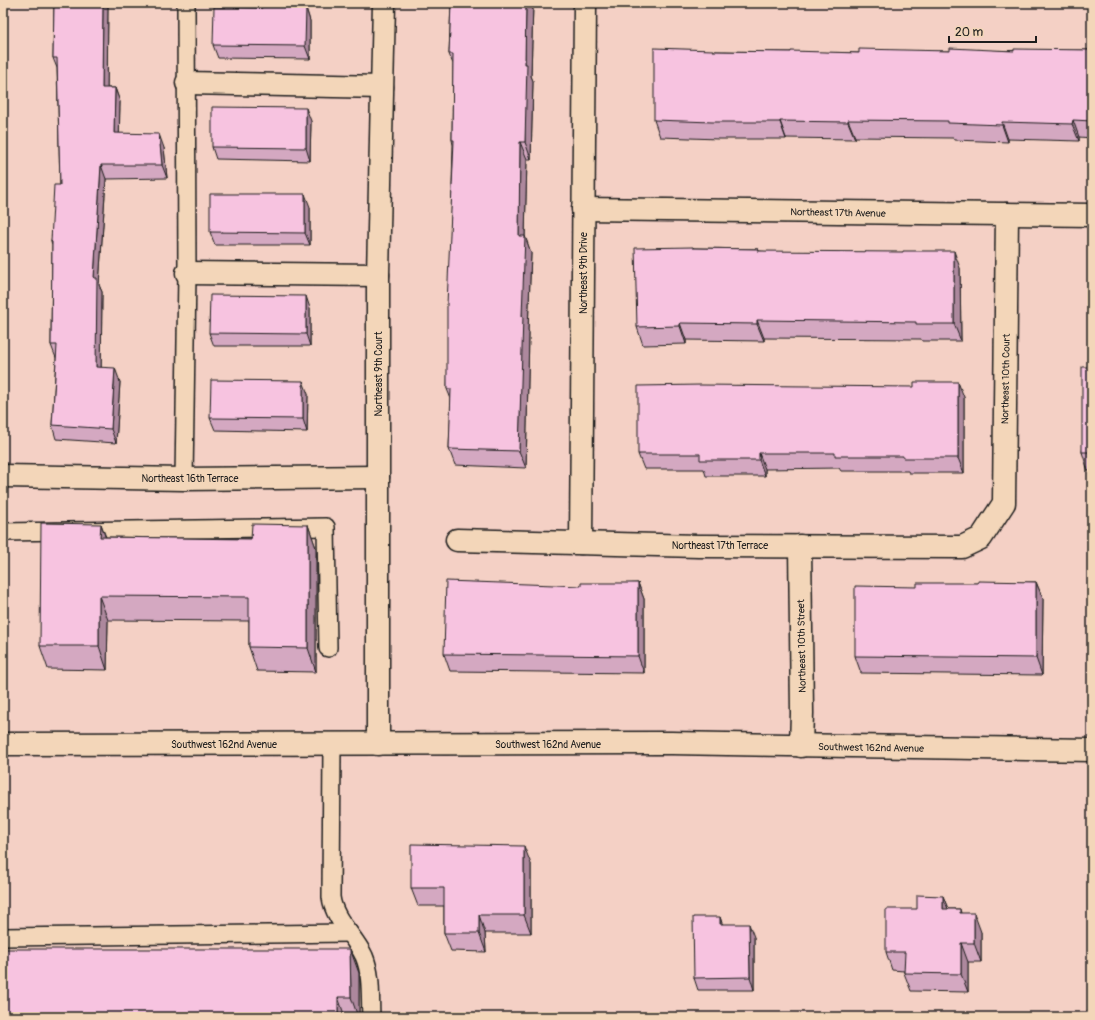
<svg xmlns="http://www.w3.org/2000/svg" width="1095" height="1020" viewBox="0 0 1095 1020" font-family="Pangolin,sans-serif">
<rect width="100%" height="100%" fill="#f4d0c5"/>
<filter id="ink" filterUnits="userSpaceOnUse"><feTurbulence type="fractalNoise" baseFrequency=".025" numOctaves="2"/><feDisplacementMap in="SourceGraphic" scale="8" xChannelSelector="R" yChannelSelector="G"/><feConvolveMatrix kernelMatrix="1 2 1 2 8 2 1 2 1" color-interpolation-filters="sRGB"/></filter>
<g filter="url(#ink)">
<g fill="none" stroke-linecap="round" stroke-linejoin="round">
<g stroke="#1c1c1c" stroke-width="20">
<g id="service">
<polyline points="184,479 187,273 186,3"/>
<polyline points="3,532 326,527 328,648"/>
<path d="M332 745 331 897C334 920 354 935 364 956 372 975 370 996 371 1017"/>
<polyline points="3,937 349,933"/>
</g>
</g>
<g stroke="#1c1c1c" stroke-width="25">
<g id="minor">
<polyline points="187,83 382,87"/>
<polyline points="583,209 1092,215"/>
<polyline points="187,273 378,275"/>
<polyline points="3,476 184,479 378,477"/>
<polyline points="457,540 699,546 962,547 981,538 1004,503 1007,214"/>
<polyline points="581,543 585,3"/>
<polyline points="800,546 802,713 801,746"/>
<polyline points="378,744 378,275 384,3"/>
</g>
</g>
<g stroke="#1c1c1c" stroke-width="25">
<polyline id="tertiary" points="3,744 671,743 1092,750"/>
</g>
<use href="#service" stroke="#f3d6b9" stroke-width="17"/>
<use href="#minor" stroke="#f3d6b9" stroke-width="22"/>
<use href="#tertiary" stroke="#f3d6b9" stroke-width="22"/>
</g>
<g fill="#d4a8c1" stroke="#1c1c1c">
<polygon points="54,3 108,3 107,88 115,88 120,102 119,133 164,148 167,178 106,179 99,285 102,292 101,367 120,382 116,443 56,439 52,425 56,358 51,345 52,245 51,241 60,185 57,68 53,58"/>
<polygon points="451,3 533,3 531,76 533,81 531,159 527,159 525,236 531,253 528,330 529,333 526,468 455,465 449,449 451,399 447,389 453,145 452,140 453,64 449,54"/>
<polygon points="306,8 310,21 310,59 218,58 213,45"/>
<polygon points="1092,50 1092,138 1079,137 1079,141 1008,139 1008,142 954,140 953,138 855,137 855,139 786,138 786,139 719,139 660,137 654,120 713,51 859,53 950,51"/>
<polygon points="311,121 310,161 216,159 212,147"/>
<polygon points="310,207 310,245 215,245 210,232"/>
<polygon points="693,247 694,248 758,249 759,251 960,268 961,341 922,341 921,339 764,338 764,341 686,340 686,344 643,345 637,327"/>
<polygon points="310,308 310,346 214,346 209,333"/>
<polygon points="1092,367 1092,471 1088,471 1082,452"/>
<polygon points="308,394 307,432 215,430 210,418"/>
<polygon points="964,397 964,473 909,473 908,471 841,471 839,468 765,469 765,476 706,476 704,469 644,469 638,454"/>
<polygon points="101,524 106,537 251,539 308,525 316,548 316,672 257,671 249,647 249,621 108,620 107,670 48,669 40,646"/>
<polygon points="1036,582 1043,599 1042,675 861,673 855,656 917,587 978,583"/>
<polygon points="638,583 644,599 644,673 450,671 444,654 581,586"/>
<polygon points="531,864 531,933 485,933 486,952 451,951 444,933 444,906 418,906 411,888"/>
<polygon points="943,896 948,909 960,909 961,913 981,932 981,962 968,962 968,992 911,991 904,973 904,971 892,970 886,952 917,909"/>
<polygon points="720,917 722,924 754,937 754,990 698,990 694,978"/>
<polygon points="359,973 359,1017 3,1017"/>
</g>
<g fill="#ad889d" stroke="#1c1c1c">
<polygon points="103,3 108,3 107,102 102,88"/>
<polygon points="301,3 306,3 306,8 310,21 310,59 305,46 301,8"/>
<polygon points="526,3 533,3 531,76 533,81 531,159 525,142 525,64"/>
<polygon points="115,88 120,102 119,147 114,133"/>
<polygon points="306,108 311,121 310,161 306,148"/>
<polygon points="848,120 855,137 855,139 848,122"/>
<polygon points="1073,120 1079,137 1079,141 1072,124"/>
<polygon points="780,121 786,138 786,139 780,122"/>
<polygon points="1002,122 1008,139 1008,142 1002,125"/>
<polygon points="159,134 164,148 167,178 162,165"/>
<polygon points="520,142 527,159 525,236 531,253 528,330 529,333 526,468 519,451 522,316 519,236"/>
<polygon points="101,165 106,179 99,285 102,292 101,380 96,367 94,278"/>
<polygon points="305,194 310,207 310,245 305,233"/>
<polygon points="954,251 960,268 961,341 954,324"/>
<polygon points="306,296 310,308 310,346 306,334"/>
<polygon points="757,320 764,338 764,341 757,324"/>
<polygon points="680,323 686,340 686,344 680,326"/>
<polygon points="115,368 120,382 116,443 111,429"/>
<polygon points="303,381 308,394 307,432 303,419"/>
<polygon points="958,382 964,397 964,473 958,458"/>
<polygon points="759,453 765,469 765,476 759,460"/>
<polygon points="101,524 109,548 100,537"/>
<polygon points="308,525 316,548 316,672 308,648"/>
<polygon points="1036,582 1043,599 1042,675 1036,658"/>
<polygon points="638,583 644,599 644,673 638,656"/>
<polygon points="99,596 108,620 107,670 99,646"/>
<polygon points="524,846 531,864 531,933 524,915"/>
<polygon points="943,896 950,914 943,909"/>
<polygon points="974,913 981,932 981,962 974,943"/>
<polygon points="479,915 485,933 486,952 479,933"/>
<polygon points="720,917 724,929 720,924"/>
<polygon points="749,924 754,937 754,990 750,977"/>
<polygon points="961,943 968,962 968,992 961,974"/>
<polygon points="350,949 359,973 359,1017 358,1017 351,997"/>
<polygon points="338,997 345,1017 338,1017"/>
</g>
<g fill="#f7c3e0" stroke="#1c1c1c">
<polygon points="54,3 103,3 102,88 115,88 114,133 159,134 162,165 101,165 94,278 97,278 96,367 115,368 111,429 52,425 57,345 51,345 52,242 51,241 54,185 60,185 57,58 53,58"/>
<polygon points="262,3 301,3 301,8 306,8 305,46 213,45 214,7 262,8"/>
<polygon points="451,3 526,3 525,64 527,64 525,142 520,142 519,236 525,236 522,316 523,316 519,451 449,449 451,389 447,389 447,305 454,140 452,140 453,54 449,54"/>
<polygon points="654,48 713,50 713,51 791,52 791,51 859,53 859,49 950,51 950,48 1014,51 1014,49 1092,50 1092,121 1073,120 1072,124 1002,122 1002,125 948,123 948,121 848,120 848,122 780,121 780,122 712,122 654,120"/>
<polygon points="212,107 306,108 306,148 212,147"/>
<polygon points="210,194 305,194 305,233 210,232"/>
<polygon points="693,247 693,248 758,249 758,251 903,252 903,251 954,251 954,324 916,324 916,322 757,320 757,324 680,323 680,326 637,327 635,248"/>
<polygon points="210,295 306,296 306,334 209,333"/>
<rect x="1082" y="367" width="10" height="85"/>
<polygon points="211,380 303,381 303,419 210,418"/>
<polygon points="914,382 958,382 958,458 903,458 903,456 835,456 835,453 759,453 759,460 700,460 700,454 638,454 638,386 701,385 914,387"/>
<polygon points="41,523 101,524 100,537 251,539 252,524 308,525 308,648 249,647 249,597 99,596 99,646 40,646"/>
<polygon points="446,581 581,586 581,583 638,583 638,656 444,654"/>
<polygon points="978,581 1036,582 1036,658 855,656 855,586 917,587 917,583 978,583"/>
<polygon points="411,844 524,846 524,915 479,915 479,933 444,933 444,888 411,888"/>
<polygon points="917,895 943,896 943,909 960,909 960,913 974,913 974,943 961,943 961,974 904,973 905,952 886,952 886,909 917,909"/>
<polygon points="693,917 720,917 720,924 749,924 750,977 694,978"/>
<polygon points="3,949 350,949 351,997 338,997 338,1017 3,1017"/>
</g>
</g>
<g text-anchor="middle" stroke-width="3" stroke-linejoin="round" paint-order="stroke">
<g font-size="10" fill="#1c1c1c" stroke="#f3d6b9">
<text transform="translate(838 212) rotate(1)" y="4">Northeast 17th Avenue</text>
<text transform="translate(583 273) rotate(-90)" y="4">Northeast 9th Drive</text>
<text transform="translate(378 374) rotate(-90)" y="4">Northeast 9th Court</text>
<text transform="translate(1005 379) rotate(-89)" y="4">Northeast 10th Court</text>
<text x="190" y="482">Northeast 16th Terrace</text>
<text x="720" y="549">Northeast 17th Terrace</text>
<text transform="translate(801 646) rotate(-91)" y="4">Northeast 10th Street</text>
<text x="224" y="748">Southwest 162nd Avenue</text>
<text x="548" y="748">Southwest 162nd Avenue</text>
<text transform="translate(871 747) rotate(1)" y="4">Southwest 162nd Avenue</text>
</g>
</g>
<rect width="1095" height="1020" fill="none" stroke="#f3d6b9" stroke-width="16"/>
<rect x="8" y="8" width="1079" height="1004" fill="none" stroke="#1c1c1c" stroke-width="1.5" filter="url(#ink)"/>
<path d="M949 36v6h87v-6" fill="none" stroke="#1c1c1c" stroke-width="2"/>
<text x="955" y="36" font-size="12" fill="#1c1c1c" stroke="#f3d6b9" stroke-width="3" paint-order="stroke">20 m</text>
</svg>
